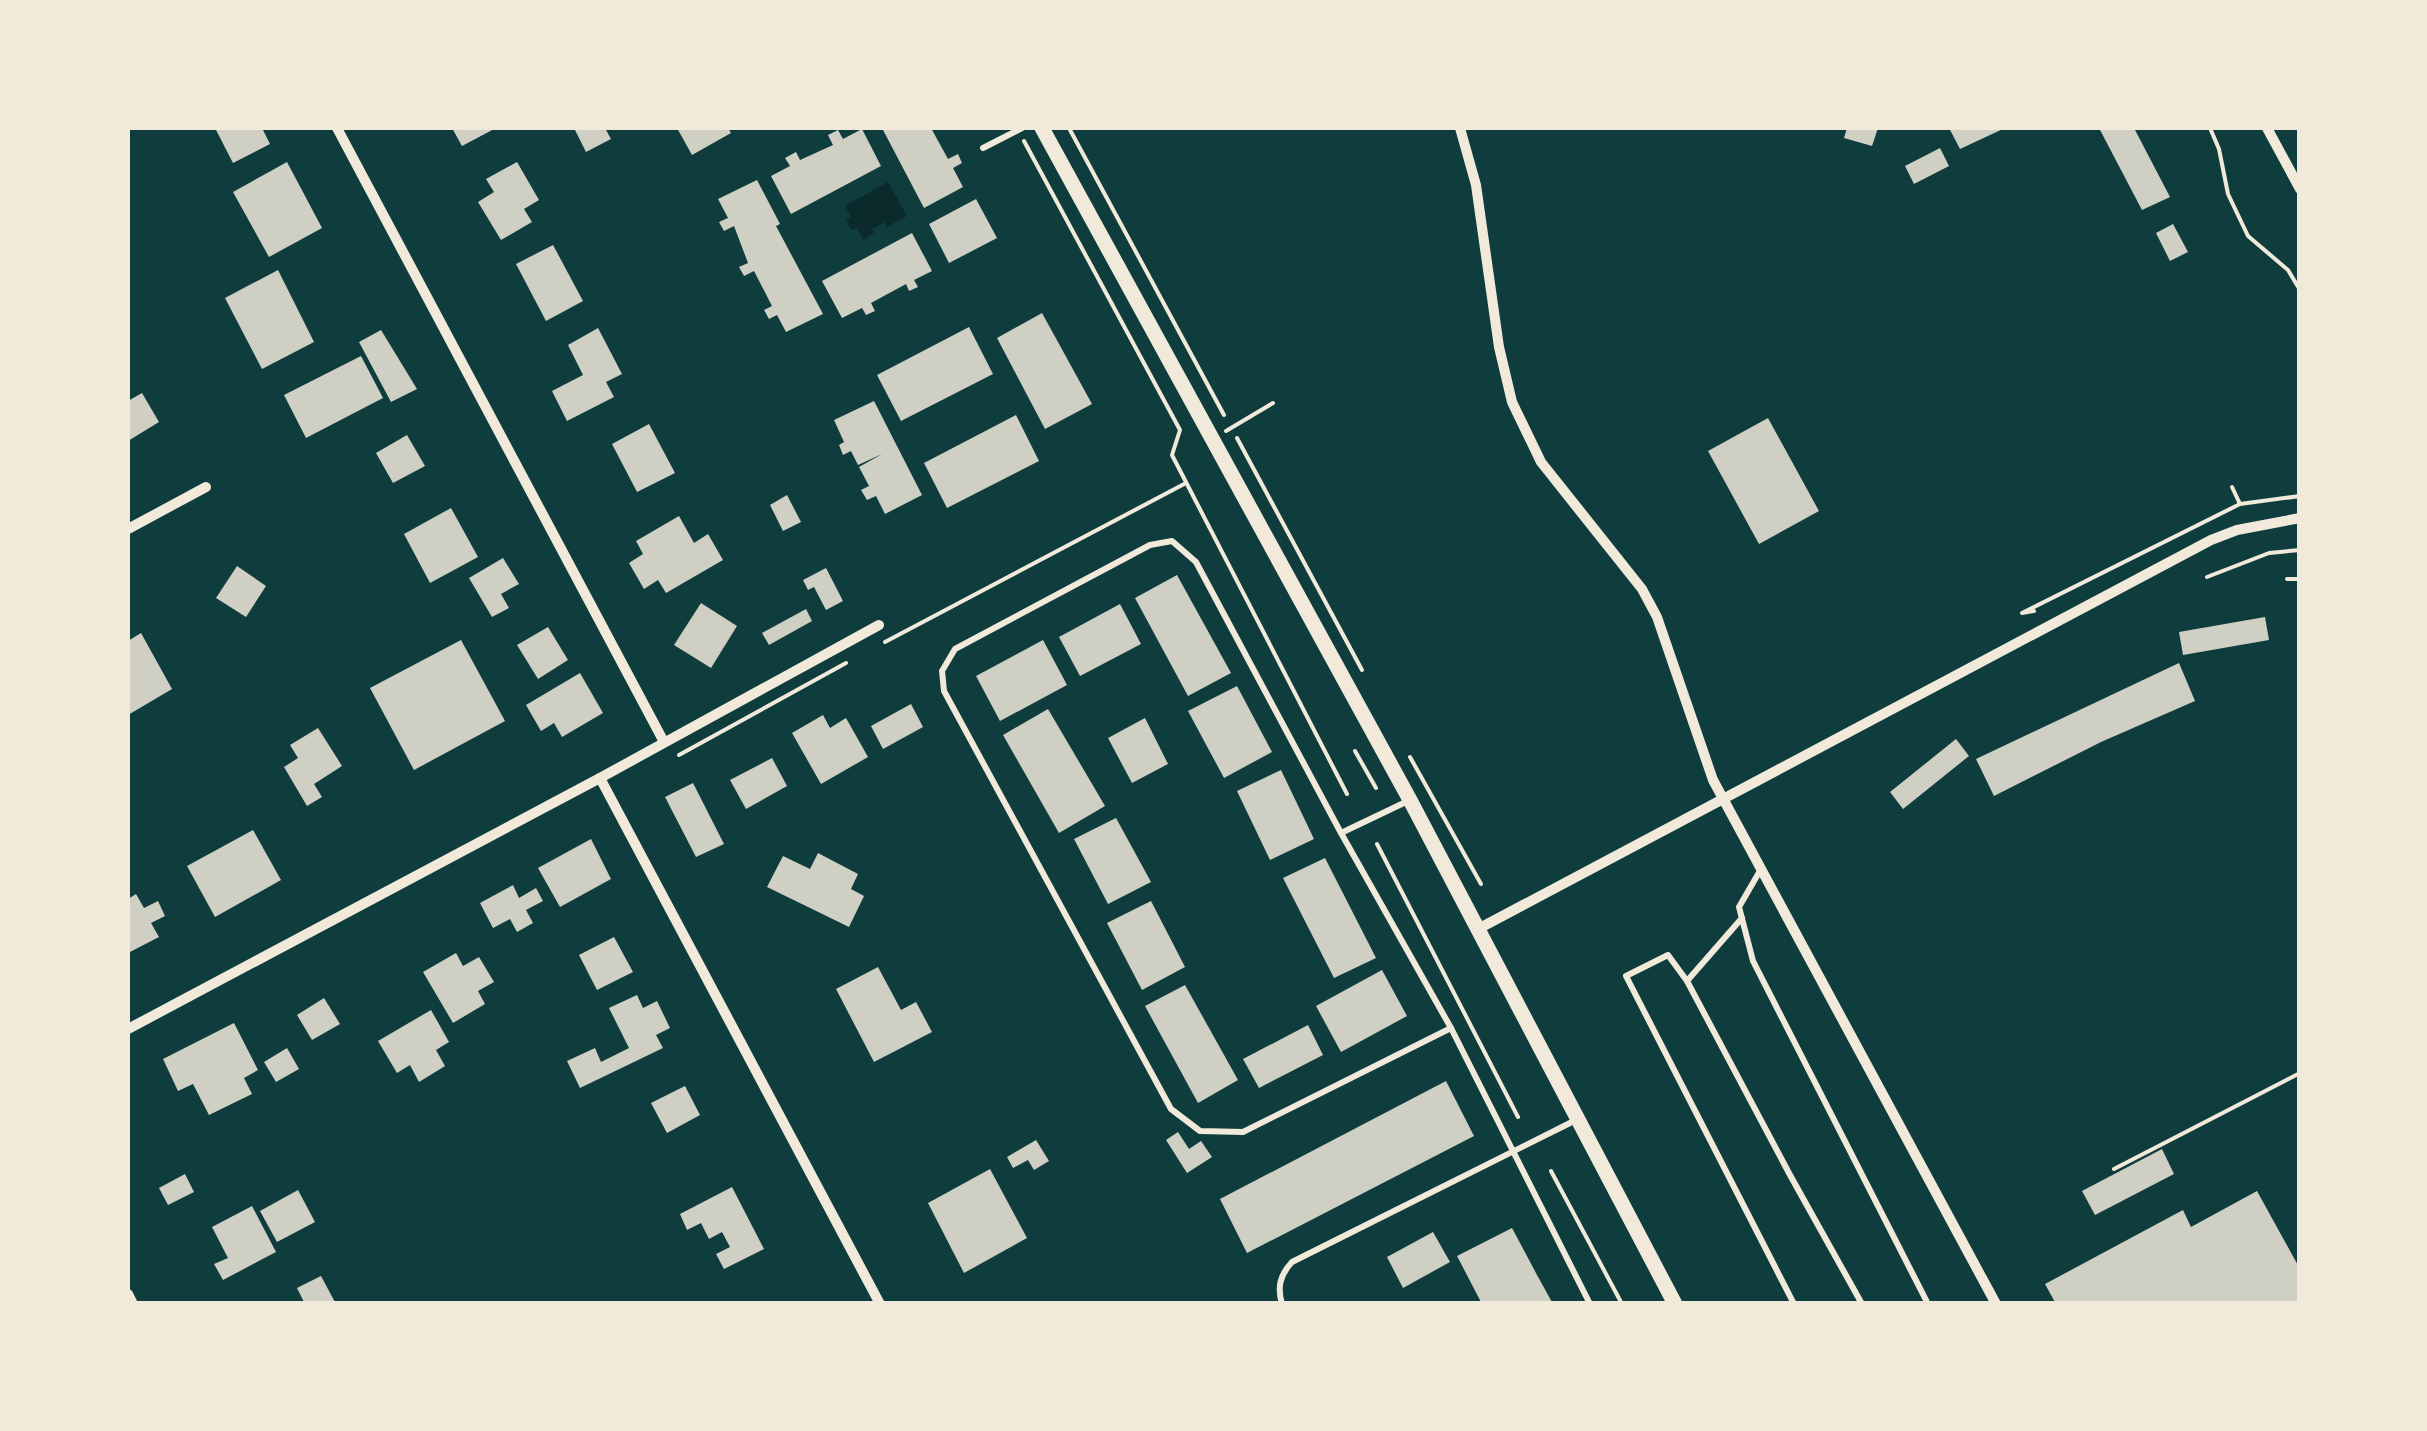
<svg xmlns="http://www.w3.org/2000/svg" width="2427" height="1431" viewBox="0 0 2427 1431" font-family="'Libre Baskerville',serif">
<rect width="100%" height="100%" fill="#0f3d3e"/>
<polygon fill="#0a2a2b" points="888,182 907,216 887,227 885,222 872,229 874,233 863,240 857,228 851,230 846,220 851,217 845,206"/>
<g fill="#cfcfc3">
<polygon points="215,128 262,128 270,144 233,163"/>
<polygon points="452,128 496,128 462,146"/>
<polygon points="574,128 605,128 611,139 586,152"/>
<polygon points="677,128 728,128 731,133 692,155"/>
<polygon points="882,128 931,128 948,159 958,154 962,163 953,168 963,187 924,208"/>
<polygon points="1847,128 1878,128 1872,146 1844,138"/>
<polygon points="1949,128 2005,128 1960,149"/>
<polygon points="2099,128 2134,128 2170,197 2142,210"/>
<polygon points="862,129 881,166 791,214 771,176 790,166 785,158 796,152 800,160 833,145 828,135 838,130 843,139"/>
<polygon points="1940,148 1949,166 1914,184 1905,166"/>
<polygon points="287,162 322,228 269,257 233,192"/>
<polygon points="517,162 539,200 524,209 532,222 501,240 478,202 494,192 486,179"/>
<polygon points="757,180 780,224 776,226 823,314 786,332 777,315 769,319 764,310 772,306 754,271 744,276 739,267 748,263 734,226 724,231 719,222 728,218 718,199"/>
<polygon points="976,199 997,238 949,263 929,224"/>
<polygon points="2173,224 2188,252 2170,261 2156,233"/>
<polygon points="912,233 932,271 914,280 918,287 909,291 906,284 871,303 875,311 866,315 862,308 842,318 822,281"/>
<polygon points="553,245 583,301 546,321 516,264"/>
<polygon points="278,270 314,342 262,369 225,298"/>
<polygon points="1042,313 1092,404 1045,429 997,338"/>
<polygon points="969,327 993,374 901,421 877,375"/>
<polygon points="598,328 622,374 606,382 614,397 567,421 552,391 583,375 568,345"/>
<polygon points="381,330 417,389 391,402 359,342"/>
<polygon points="361,356 383,398 306,438 284,395"/>
<polygon points="142,393 159,422 128,441 128,401"/>
<polygon points="874,401 922,495 885,514 876,496 867,500 861,490 869,486 859,467 882,454 858,465 851,451 843,455 839,445 844,442 834,420"/>
<polygon points="1016,415 1039,461 947,508 924,463"/>
<polygon points="1768,418 1819,511 1759,544 1708,451"/>
<polygon points="649,424 675,473 637,492 612,444"/>
<polygon points="407,435 425,466 393,483 376,453"/>
<polygon points="787,495 801,522 783,531 770,505"/>
<polygon points="451,508 478,557 430,583 404,534"/>
<polygon points="679,516 694,543 708,534 723,560 666,593 658,580 644,589 629,563 643,554 636,541"/>
<polygon points="503,558 519,584 501,594 509,608 492,617 469,578"/>
<polygon points="237,566 266,586 246,617 216,598"/>
<polygon points="826,568 843,601 826,610 814,587 808,590 803,580"/>
<polygon points="1177,575 1231,673 1188,696 1135,598"/>
<polygon points="701,603 737,626 711,668 674,645"/>
<polygon points="1120,604 1141,644 1080,676 1059,637"/>
<polygon points="806,609 812,621 769,645 762,633"/>
<polygon points="2265,617 2269,640 2183,655 2179,632"/>
<polygon points="548,627 568,660 538,679 517,645"/>
<polygon points="141,633 172,689 128,715 128,641"/>
<polygon points="461,640 505,721 414,770 370,688"/>
<polygon points="1043,640 1067,685 1000,721 976,676"/>
<polygon points="2179,663 2195,701 2101,742 1994,796 1976,759"/>
<polygon points="580,673 603,713 562,737 554,723 541,731 526,705"/>
<polygon points="1237,686 1272,752 1224,778 1188,711"/>
<polygon points="911,704 923,727 883,749 871,726"/>
<polygon points="1048,709 1105,806 1059,833 1003,735"/>
<polygon points="823,715 830,728 846,718 868,757 821,784 792,733"/>
<polygon points="1145,718 1168,764 1132,783 1108,738"/>
<polygon points="318,728 342,766 314,784 322,797 307,806 284,767 298,758 290,745"/>
<polygon points="1956,739 1969,756 1903,809 1890,792"/>
<polygon points="772,758 787,786 746,809 730,780"/>
<polygon points="1281,770 1314,839 1270,860 1237,791"/>
<polygon points="693,783 724,844 696,857 665,797"/>
<polygon points="1116,818 1151,882 1108,904 1074,839"/>
<polygon points="253,830 281,880 215,917 187,866"/>
<polygon points="591,839 611,879 560,907 538,868"/>
<polygon points="818,853 858,874 851,889 864,896 849,927 767,887 783,856 810,869"/>
<polygon points="1325,858 1376,958 1334,978 1283,878"/>
<polygon points="513,885 519,898 536,888 543,901 526,910 533,923 517,932 510,919 493,928 480,903"/>
<polygon points="136,894 144,908 158,901 165,916 151,923 159,937 128,953 128,899"/>
<polygon points="1151,901 1185,967 1142,990 1107,923"/>
<polygon points="614,937 633,972 597,990 579,955"/>
<polygon points="456,953 463,966 479,957 494,982 478,991 485,1004 453,1023 423,972"/>
<polygon points="878,967 901,1010 916,1002 932,1032 874,1062 836,989"/>
<polygon points="1382,970 1407,1016 1341,1052 1316,1006"/>
<polygon points="1185,985 1238,1080 1198,1103 1145,1006"/>
<polygon points="637,995 643,1008 657,1001 670,1028 656,1035 663,1048 580,1088 567,1061 595,1048 601,1062 629,1048 609,1008"/>
<polygon points="324,998 340,1024 312,1040 297,1015"/>
<polygon points="431,1010 449,1042 436,1050 445,1066 419,1082 410,1065 397,1073 378,1041"/>
<polygon points="234,1023 258,1070 244,1078 252,1094 209,1115 193,1084 178,1091 163,1059"/>
<polygon points="1308,1025 1323,1055 1259,1088 1243,1059"/>
<polygon points="287,1048 299,1069 276,1082 264,1062"/>
<polygon points="1446,1081 1474,1136 1247,1253 1220,1199"/>
<polygon points="685,1086 700,1115 667,1133 651,1103"/>
<polygon points="1178,1132 1189,1149 1201,1141 1212,1157 1187,1173 1166,1140"/>
<polygon points="1036,1140 1049,1161 1034,1170 1028,1160 1013,1168 1007,1157"/>
<polygon points="2162,1149 2174,1174 2095,1215 2082,1191"/>
<polygon points="990,1169 1027,1238 964,1273 928,1203"/>
<polygon points="185,1174 194,1192 168,1205 159,1188"/>
<polygon points="732,1187 764,1249 724,1269 716,1254 730,1247 722,1232 709,1239 701,1223 687,1230 680,1214"/>
<polygon points="298,1190 315,1222 277,1242 260,1211"/>
<polygon points="2257,1191 2300,1269 2300,1304 2056,1304 2045,1284 2183,1210 2191,1227"/>
<polygon points="252,1206 276,1252 223,1280 214,1264 228,1258 212,1227"/>
<polygon points="1512,1228 1537,1275 1553,1304 1482,1304 1457,1256"/>
<polygon points="1433,1232 1450,1262 1403,1288 1387,1257"/>
<polygon points="321,1276 336,1304 305,1304 297,1288"/>
</g>
<g fill="none" stroke-linecap="round" stroke-linejoin="round">
<g stroke="#f1e9da" stroke-width="4">
<polyline points="1069,128 1224,415"/>
<polyline points="2210,128 2219,149 2228,194 2248,236 2288,270 2300,290"/>
<polyline points="1024,141 1180,430 1172,455 1347,794"/>
<polyline points="1226,431 1273,403"/>
<polyline points="1237,438 1362,670"/>
<polyline points="2232,487 2240,504"/>
<polyline points="2207,577 2269,553 2300,550"/>
<polyline points="2287,579 2300,579"/>
<polyline points="2034,611 2022,613 2240,504 2300,496"/>
<polyline points="885,642 1186,483"/>
<polyline points="1355,751 1376,788"/>
<polyline points="679,755 846,663"/>
<polyline points="1410,757 1481,884"/>
<polyline points="1377,844 1518,1117"/>
<polyline points="2114,1169 2300,1073"/>
<polyline points="1551,1171 1622,1304"/>
</g>
<g stroke="#f1e9da" stroke-width="6">
<polyline points="983,148 1022,128"/>
<polyline points="1341,833 1451,1028 1243,1132 1200,1131 1171,1109 944,691 942,671 955,649 1150,545 1172,541 1196,562 1341,833 1408,801"/>
<polyline points="1761,869 1739,907 1753,961 1928,1304"/>
<polyline points="1742,918 1687,981 1668,955 1626,976 1794,1304"/>
<polyline points="1687,981 1790,1175 1862,1304"/>
<polyline points="1451,1028 1590,1304"/>
<path d="M1282 1304C1277 1287 1280 1275 1292 1262L1576 1120"/>
</g>
<g stroke="#f1e9da" stroke-width="10">
<polyline points="337,128 664,742"/>
<polyline points="1460,128 1476,185 1499,347 1512,402 1541,462 1642,589 1657,617 1713,780 1996,1304"/>
<polyline points="2267,128 2300,189"/>
<polyline points="128,529 206,487"/>
<polyline points="600,778 880,1304"/>
<polyline points="1478,929 2211,540 2237,530 2300,518"/>
<polyline points="128,1029 600,778 879,625"/>
<polyline points="128,1294 133,1304"/>
</g>
<polyline stroke="#f1e9da" stroke-width="15" points="1042,128 1410,800 1675,1304"/>
</g>
<rect width="2427" height="1431" fill="none" stroke="#f1e9da" stroke-width="260"/>
</svg>
